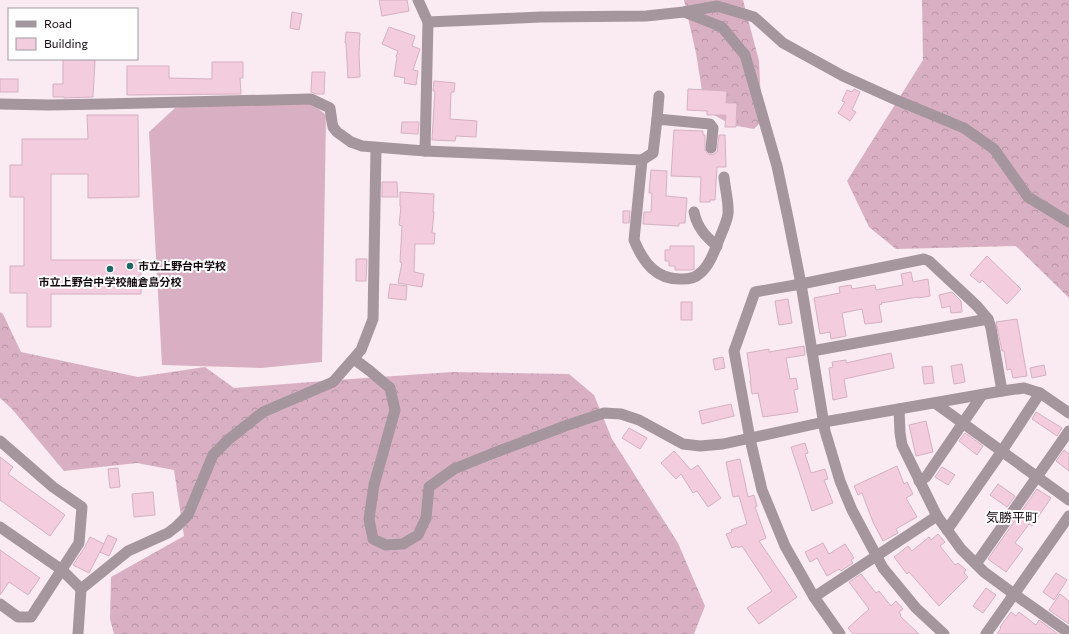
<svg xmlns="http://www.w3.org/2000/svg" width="1069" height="634" viewBox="0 0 1069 634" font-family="Commissioner,'Noto Sans JP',sans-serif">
<defs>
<pattern id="forest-crowns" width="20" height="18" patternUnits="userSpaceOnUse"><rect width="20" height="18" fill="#d9b0c3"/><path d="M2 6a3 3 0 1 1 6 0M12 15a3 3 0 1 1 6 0" fill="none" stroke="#b996a6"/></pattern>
</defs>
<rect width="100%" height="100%" fill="#faeaf1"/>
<g fill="url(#forest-crowns)">
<polygon points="684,0 743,0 759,61 762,121 754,129 732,125 705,110 696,53"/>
<polygon points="922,0 1069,0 1069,298 1016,246 896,249 869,227 847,181 923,60"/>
<polygon points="0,312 3,314 21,352 138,377 205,367 234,388 337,380 452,372 569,374 594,395 612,439 678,543 705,606 694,634 114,634 110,619 111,577 184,536 174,470 137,463 64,471 12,409 0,398"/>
</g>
<polygon fill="#d9b0c3" points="313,104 326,115 322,362 261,368 162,365 149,132 175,108 196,105"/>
<g fill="#f3cdde" stroke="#d5b0c1">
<polygon points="379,0 407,0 409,11 382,16"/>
<polygon points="292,12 302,14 299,30 290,28"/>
<polygon points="389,27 415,36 412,46 420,49 413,70 418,71 416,85 404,83 405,78 394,76 397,58 396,57 398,51 382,44"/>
<polygon points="346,32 360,33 359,53 360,77 348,78 346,43 345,43"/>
<polygon points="63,59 95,60 93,97 64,98 64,97 53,97 53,84 63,84"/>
<polygon points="212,62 243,62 243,78 240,78 241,94 127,95 127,66 169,66 169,78 212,79"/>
<polygon points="312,72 325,72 324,94 316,94 311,92"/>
<rect x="0" y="79" width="18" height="13"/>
<polygon points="434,81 455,83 454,92 451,92 450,119 477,121 476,137 456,136 455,141 432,140 435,91 433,91"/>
<polygon points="688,89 727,91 726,103 737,103 736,127 725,127 726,115 707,115 707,111 687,110"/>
<polygon points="854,89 860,92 852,110 856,112 850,121 838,113 845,102 842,101 847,90 852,92"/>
<polygon points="87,115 138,115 139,197 88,198 88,174 51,174 51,260 141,260 141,294 51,294 51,327 27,327 27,293 10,293 10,266 24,266 24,197 10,197 10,165 22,165 22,139 88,139"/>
<polygon points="402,122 419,122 418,134 401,133"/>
<polygon points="674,130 703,131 703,135 705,135 705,150 707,153 710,155 714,154 717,152 719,135 725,135 726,167 717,167 715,200 710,200 710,202 700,202 701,177 671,176"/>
<polygon points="651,170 667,171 666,196 687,198 685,223 679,223 679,226 643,224 644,212 651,212 652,193 649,193"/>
<polygon points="382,182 397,182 398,197 382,197"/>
<polygon points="400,192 434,194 433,212 434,212 432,233 435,233 434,244 415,244 414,272 424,274 422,287 398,283 402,263 400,262 402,226 399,225 401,206 400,206"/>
<polygon points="623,211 630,211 629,223 623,223"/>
<polygon points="670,246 694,246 694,269 692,270 675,270 675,266 669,266 669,261 665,261 665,250 670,250"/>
<polygon points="987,256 1021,289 1007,304 982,280 980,283 970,275"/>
<polygon points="356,259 367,259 366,281 356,281"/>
<polygon points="911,272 913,282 928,279 930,296 918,298 918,297 881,303 882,304 879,305 882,322 865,324 862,309 842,313 846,336 831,339 830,332 820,334 814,298 840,293 839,287 851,285 852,289 875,285 876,290 903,285 901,274"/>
<polygon points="390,284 407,286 406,300 388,298"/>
<polygon points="952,292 961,301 962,312 951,313 950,306 942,308 939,295"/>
<polygon points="788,299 792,323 779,325 775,301"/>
<rect x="681" y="302" width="11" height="18"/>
<polygon points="1017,319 1027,376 1013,378 1011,369 1007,370 1004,351 1002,351 996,322"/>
<polygon points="804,346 805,355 786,358 790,379 796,378 798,389 794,390 798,412 763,417 758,393 752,394 750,381 751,381 747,353 769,349 769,352"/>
<polygon points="891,353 894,368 844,379 847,397 833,400 829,368 833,367 832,362 846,360 846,363"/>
<polygon points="723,357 725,368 715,370 713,359"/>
<polygon points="962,364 965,382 954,384 951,366"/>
<polygon points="1044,365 1046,375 1032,378 1030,368"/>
<polygon points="932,366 934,383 924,384 922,367"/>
<polygon points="731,404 734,416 702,424 699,411"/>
<polygon points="1036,412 1062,428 1057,436 1032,419"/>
<polygon points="926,421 933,452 916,456 909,425"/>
<polygon points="629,428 647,438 640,449 622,438"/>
<polygon points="965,433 983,446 977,455 959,441"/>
<polygon points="805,443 808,453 805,454 811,473 825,469 828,479 824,480 833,503 812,511 791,447"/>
<polygon points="1064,450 1069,454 1069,471 1056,461"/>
<polygon points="674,451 691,470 698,465 721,498 708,507 697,491 693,493 681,474 676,479 661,463"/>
<polygon points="0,457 13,467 8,474 65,515 50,536 0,500"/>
<polygon points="740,459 748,497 754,495 757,506 755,507 766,538 759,541 797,597 759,624 747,608 772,591 742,546 738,548 737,546 732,548 726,534 732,532 731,530 747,524 739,496 733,497 726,462"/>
<polygon points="897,466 904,484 907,482 913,494 906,498 917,517 896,529 898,533 883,541 873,522 862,493 858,495 854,486"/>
<polygon points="942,467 955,475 948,485 935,477"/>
<polygon points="118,468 120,487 110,488 108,469"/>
<polygon points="998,484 1015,496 1007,507 990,495"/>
<polygon points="1037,489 1051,498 1032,526 1029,524 1015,543 1023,549 1006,572 988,559"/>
<polygon points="153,492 155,515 134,517 132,494"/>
<polygon points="938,534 945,542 940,546 955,565 958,563 966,570 964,573 968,577 939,606 909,572 907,574 894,557 908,546 912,551 929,537 931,540"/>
<polygon points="108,535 117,539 109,556 100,552"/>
<polygon points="90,537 104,544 89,573 73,565 85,547"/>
<polygon points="823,543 829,554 845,544 854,558 851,560 853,563 841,571 839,569 827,576 817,558 810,562 805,552"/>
<polygon points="0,550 40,578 28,595 9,582 0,595"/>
<polygon points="1056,573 1067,580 1054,600 1043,592"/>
<polygon points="861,574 876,593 879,591 891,606 896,601 903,609 899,612 901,615 900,616 919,634 853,634 848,628 869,609 849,582"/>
<polygon points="986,588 996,595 983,613 973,606"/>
<polygon points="1060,594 1069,601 1069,624 1049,610"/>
<polygon points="1011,612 1016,616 1019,612 1036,625 1039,620 1058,634 997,634 1001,628 1000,627"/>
</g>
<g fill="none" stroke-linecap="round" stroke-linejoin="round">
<g stroke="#a5959c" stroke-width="11">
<polyline points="418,0 428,22 425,151"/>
<polyline points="684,12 722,27 745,55 777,166 788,218 801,284 825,431 840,481 852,510 883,568 916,608 944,634"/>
<polyline points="428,22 541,17 646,16 684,12 717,6 754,17 783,43 843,76 894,99 964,128 994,149 1028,197 1069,222"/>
<path d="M0 104 49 105 104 104 311 99 330 108 332 122 333 127 337 132 351 142 362 146 425 151 642 160 634 240C643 262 656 280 682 279 688 279 695 278 699 274 710 266 715 249 720 237 723 230 727 221 728 214 729 202 725 189 724 177"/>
<polyline points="657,119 659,96"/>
<polyline points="642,160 653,153 657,119 710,124 713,128 711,148"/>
<path d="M694 212C697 227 705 236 717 246"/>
<polyline points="812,351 988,319"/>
<polyline points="354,359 370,371 390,388 395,410 374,485 369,519 373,539 386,545 403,544 418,535 426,518 429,487 454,469 491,454 565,426 604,413 621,414 639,420 683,444 700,446 723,444 824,422 1002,391 1024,388 1040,393 1069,413"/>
<polyline points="935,403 1069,500"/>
<polyline points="899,409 900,433 902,445 937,516 961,549 984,572 1014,594 1069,633"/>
<polyline points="0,441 53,487 82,507 79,543 31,617 18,617 0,604"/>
<polyline points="919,481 926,477 982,395"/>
<polyline points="0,527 62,570 81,589"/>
<polyline points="947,530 1002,451 1040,393"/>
<polyline points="976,564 1069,431"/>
<polyline points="814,597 937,516"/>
<polyline points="78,634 81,589 128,551 168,533 177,526 188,515 213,455 228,440 263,412 333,382 361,350 373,319 376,148"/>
<polyline points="840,634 814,597 785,546 762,490 750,439 734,351 755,292 801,284 924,259 929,261 977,306 988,319 991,328 1002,391"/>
<polyline points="986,634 1069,516"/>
</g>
</g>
<g fill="#1b6865" stroke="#fff" stroke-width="1.5">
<circle cx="130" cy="266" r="4"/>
<circle cx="110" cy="269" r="4"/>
</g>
<g text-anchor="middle" stroke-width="4" stroke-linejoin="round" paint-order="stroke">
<g font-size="11" font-weight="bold" fill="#13070d" stroke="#fff" text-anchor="start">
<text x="138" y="270">市立上野台中学校</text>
<text x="110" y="286" text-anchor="middle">市立上野台中学校舳倉島分校</text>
</g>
<g font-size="13" fill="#13070d" stroke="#fff">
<text x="1012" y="522">気勝平町</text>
</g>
</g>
<rect x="8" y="8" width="130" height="52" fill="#ffffff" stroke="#a19c9e"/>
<rect x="16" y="21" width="20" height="6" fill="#a5959c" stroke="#a19c9e"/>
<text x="44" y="28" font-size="12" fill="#13070d">Road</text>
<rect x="16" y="38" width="20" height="12" fill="#f3cdde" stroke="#a19c9e"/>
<text x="44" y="48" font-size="12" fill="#13070d">Building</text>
</svg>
